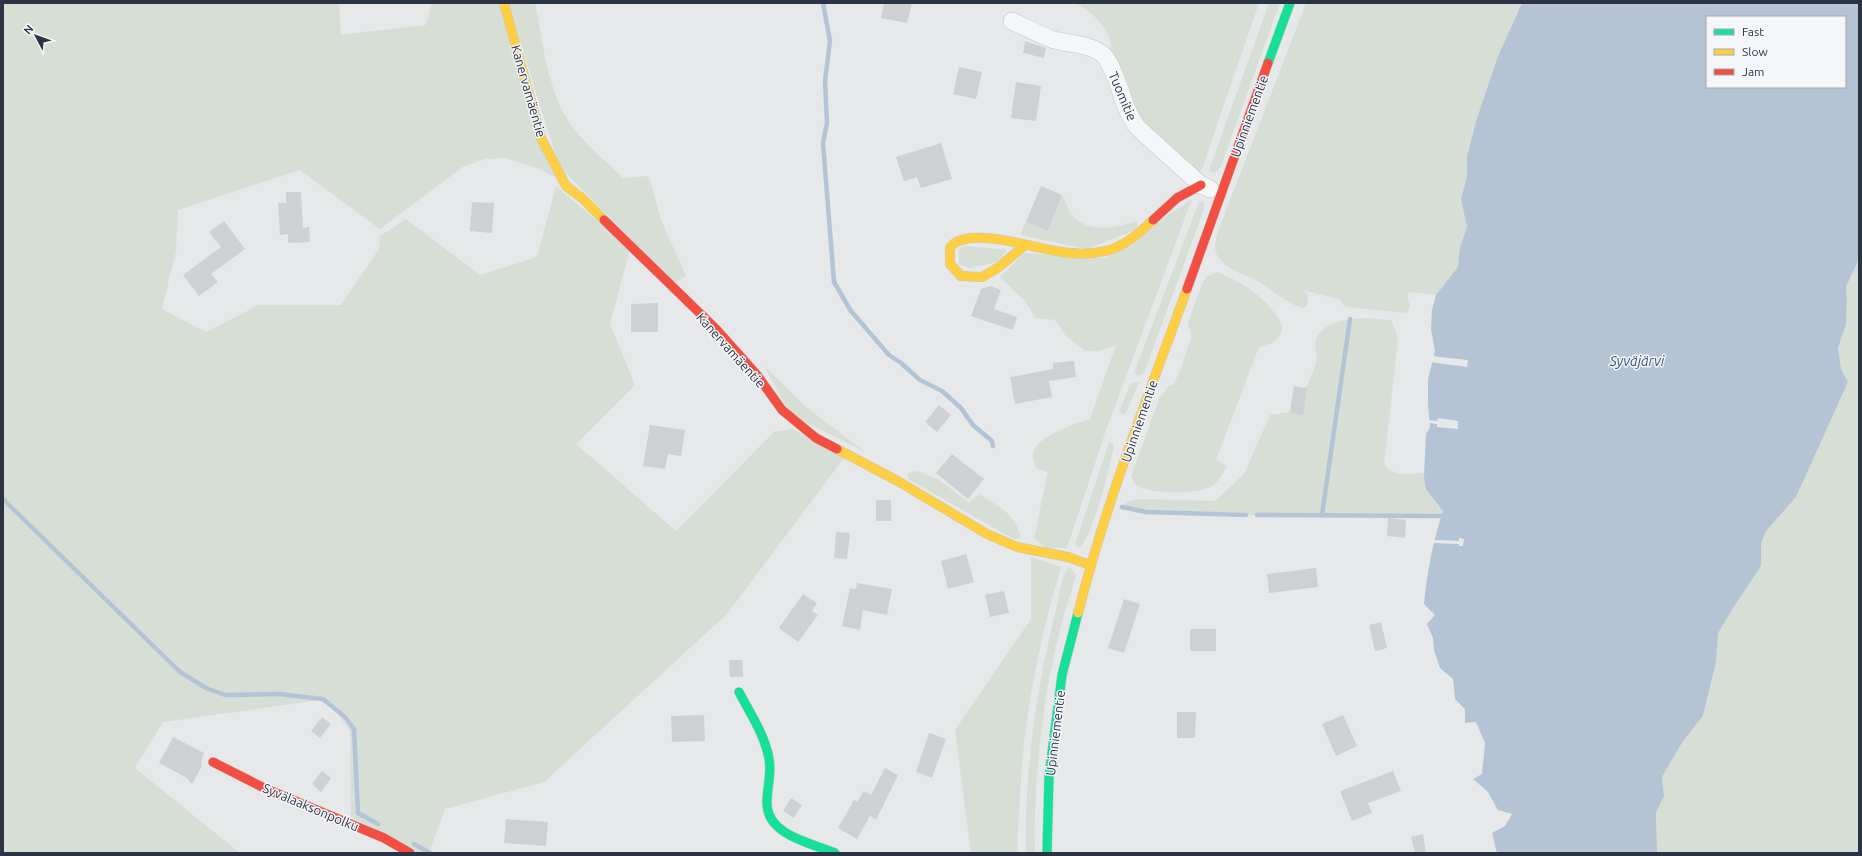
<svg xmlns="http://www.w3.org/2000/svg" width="1862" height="856" viewBox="0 0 1862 856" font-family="Ubuntu,sans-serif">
<rect width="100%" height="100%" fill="#e6e8ea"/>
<g fill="#d6ded6">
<polygon points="3,3 339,3 341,35 426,25 431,3 500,3 557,178 537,168 506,158 485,159 464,166 380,229 300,170 178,210 176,251 162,309 206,332 259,305 341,305 379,249 380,236 406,219 480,275 537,257 556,186 630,249 610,324 635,385 576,444 676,531 774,432 792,429 844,458 727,614 544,782 445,809 429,853 416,853 351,817 350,731 327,699 163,722 135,768 240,853 3,853"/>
<path d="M508 3H535C544 47 548 101 579 135 592 150 609 164 623 178L649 176 661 220 686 276 674 283 559 166Z"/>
<path d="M1075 3H1259L1202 169 1199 171H1195L1140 127 1106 56C1108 53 1111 48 1111 45 1110 27 1089 10 1075 3Z"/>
<polygon points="1269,3 1280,3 1221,166 1217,171 1213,173 1209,170"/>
<path d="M1306 3H1522L1498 56 1477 118 1467 156V176L1461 199 1467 227 1460 247 1458 267 1436 295 1409 292 1407 295 1410 307 1406 313 1346 307 1339 299 1302 290 1308 295 1307 306 1303 308C1287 304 1275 292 1261 283 1248 275 1228 271 1219 258 1213 250 1215 243 1217 234Z"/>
<path d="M1062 195C1065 201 1068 209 1072 215 1088 234 1116 228 1137 221V229L1087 249 1021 235 1022 229 1026 222 1048 231Z"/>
<path d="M1192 199 1105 433 1067 548H1046L1034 538 1048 472 1037 469C1035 465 1032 458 1033 454 1035 436 1075 424 1090 419L1116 345 1099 351H1085L1066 336 1055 320 1036 318 1024 300 1000 277 1024 253 1105 258Z"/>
<polygon points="1202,201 1204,203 1204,209 1144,373 1138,376 1134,373 1199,202"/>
<polygon points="966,246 1007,250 997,262 970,268 959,264 959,249"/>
<polygon points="1859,259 1859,853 1657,853 1656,813 1664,796 1662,777 1683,741 1703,716 1716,662 1718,633 1735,605 1761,566 1761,544 1766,531 1796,497 1848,382 1841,369 1838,348 1846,324 1847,299 1846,288"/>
<path d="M1217 272C1244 283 1271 300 1283 327 1278 342 1274 343 1259 347L1216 460 1227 466C1223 473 1219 481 1212 486 1199 495 1151 494 1138 486 1134 484 1133 480 1131 476L1160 397 1170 385H1173L1180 371 1191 338 1188 322 1203 282 1207 276Z"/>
<path d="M1366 318 1391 320 1398 338 1384 464C1391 478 1412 473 1425 473L1426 489 1443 511 1441 516 1246 515 1146 512 1122 507 1129 501 1141 499 1215 501 1244 474 1270 415 1290 412C1302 395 1312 380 1317 359 1318 354 1314 349 1315 344 1319 321 1348 319 1366 318Z"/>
<polygon points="764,366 805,406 864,451 791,415"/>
<polygon points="1133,382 1139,383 1125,415 1119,412 1130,385"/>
<path d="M1109 442 1114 444C1111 463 1092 541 1078 548L1075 545Z"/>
<path d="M918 471 939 480 969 503 979 494C999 507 1015 513 1021 538L1014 539 908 479V473Z"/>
<path d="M1031 557 1061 567C1039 642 1023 719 1020 798 1019 816 1017 835 1018 853H971L955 730 1031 619Z"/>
<path d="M1068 568 1072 569 1076 575C1072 591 1066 606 1062 622 1043 693 1033 780 1035 853H1026C1024 770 1037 686 1057 606 1059 597 1062 575 1068 568Z"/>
</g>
<path fill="#b4c4d5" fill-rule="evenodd" d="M1522 3H1859V259L1846 287 1847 299 1846 324 1838 348 1841 369 1848 382 1796 497 1766 531 1761 544V566L1735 605 1718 633 1716 662 1703 716 1683 741 1662 777 1664 796 1656 813 1657 853H1497L1492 833 1505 826 1512 814 1498 810 1488 792 1473 779 1482 774 1485 743 1476 722 1465 723V709L1455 699 1453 679 1440 668 1434 650 1433 638 1427 624 1435 615 1424 604C1427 573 1433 541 1443 511L1426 489 1424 477 1426 434 1430 427 1428 405V379L1435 351 1431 329 1432 310 1436 295 1458 267 1460 247 1467 227 1461 199 1467 176V156L1477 118 1498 56ZM1707 17H1845V87H1707Z"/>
<g fill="#e6e8ea">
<polygon points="1431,356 1468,360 1467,367 1429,362"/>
<polygon points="1438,418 1458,421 1458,429 1437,427 1437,424 1428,423 1428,420 1437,421"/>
<polygon points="1459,538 1464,539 1463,546 1459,546 1459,544 1433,543 1434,540 1459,541"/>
</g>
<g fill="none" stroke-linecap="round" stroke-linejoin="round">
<g stroke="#b4c4d5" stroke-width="4.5">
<polyline points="823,3 830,41 825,81 827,123 823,143 834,282 851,311 889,355 901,363 920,380 942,391 961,408 973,425 992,441 993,446"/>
<polyline points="3,499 180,672 206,688 225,695 279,694 323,699 345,717 354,729 358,813 378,824"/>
<polyline points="1122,507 1146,512 1246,515"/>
<polyline points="1257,515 1441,516"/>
<polyline points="1322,515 1350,319"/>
<polyline points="414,844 430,853"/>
</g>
</g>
<g fill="#ced0d3">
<polygon points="884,3 912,3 907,23 881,18"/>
<polygon points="1025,41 1046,48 1044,58 1023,53"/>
<polygon points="959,67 982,72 976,99 953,94"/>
<polygon points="1016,82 1041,86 1036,121 1011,118"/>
<polygon points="941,143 952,179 921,188 917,177 904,181 896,157"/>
<polygon points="1041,186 1062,195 1048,231 1026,222"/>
<polygon points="286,192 301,192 303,228 309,227 310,242 288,243 288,234 280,235 278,203 286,203"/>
<polygon points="472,202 494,203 492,233 470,231"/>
<polygon points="224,221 245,249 211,274 218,282 199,296 183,275 221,247 209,232"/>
<polygon points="991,286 1001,290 994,309 1017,317 1013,330 971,316 981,289"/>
<polygon points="658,303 658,332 631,332 631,304"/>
<polygon points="1074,361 1076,377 1049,381 1052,397 1015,404 1010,377 1053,369 1053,363"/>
<polygon points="1294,386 1307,388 1303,415 1290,412"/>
<polygon points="939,405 951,415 937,432 925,422"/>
<polygon points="650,425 685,430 681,456 668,454 665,469 643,466"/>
<polygon points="952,454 984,479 968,499 936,473"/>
<rect x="876" y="500" width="15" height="21"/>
<polygon points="1388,518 1406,520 1405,538 1387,536"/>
<polygon points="836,532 850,533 847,559 834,558"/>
<polygon points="966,554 974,582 948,589 941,561"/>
<polygon points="1316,568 1318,587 1269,593 1267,574"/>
<polygon points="857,583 892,589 887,615 863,610 860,630 842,626 850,588 856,589"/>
<polygon points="1004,591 1009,613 990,617 985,595"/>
<polygon points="803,594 817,603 812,611 818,615 798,642 779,628"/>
<polygon points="1124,599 1140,604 1124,653 1108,648"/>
<polygon points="1381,622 1387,648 1375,651 1369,625"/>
<rect x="1190" y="629" width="26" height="22"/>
<polygon points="729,660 742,660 743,677 730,677"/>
<polygon points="1177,712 1196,712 1195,738 1177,738"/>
<polygon points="704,715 705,741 672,742 671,716"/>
<polygon points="1343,715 1357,746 1336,756 1322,724"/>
<polygon points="322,717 331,724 320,738 311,731"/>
<polygon points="929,733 946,739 932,778 916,772"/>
<polygon points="173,737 204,753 201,762 202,766 192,784 187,778 159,763"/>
<polygon points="885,768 898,775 876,820 870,816 857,839 838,828 854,800 857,802 864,791 871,795"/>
<polygon points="322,771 331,778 321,792 312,784"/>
<polygon points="1393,771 1401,791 1368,803 1372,813 1352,821 1340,791"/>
<polygon points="791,798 802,805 794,818 783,811"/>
<polygon points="506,819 548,822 546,846 504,843"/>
<polygon points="1423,834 1426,853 1415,853 1411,837"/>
</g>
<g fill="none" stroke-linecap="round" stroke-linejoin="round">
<g stroke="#c4c6c8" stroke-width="18">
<path id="street" d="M1012 21C1025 27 1038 34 1051 39 1068 45 1095 43 1106 58 1121 80 1121 107 1138 128L1201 185 1210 189"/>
</g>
<g stroke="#c4c6c8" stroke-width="10">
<g id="fast">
<polyline points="1268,63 1290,3"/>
<path d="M739 692C750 713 765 735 769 759 772 773 767 787 767 802 766 835 811 843 835 853"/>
<polyline points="1047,853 1049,776 1062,675 1078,613"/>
</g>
</g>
<g stroke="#c4c6c8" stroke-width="10">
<g id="slow">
<polyline points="504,3 541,138 566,186 583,199 604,220"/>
<path d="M1024 246 999 267 982 277 961 276 950 264V248C954 241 963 239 971 238 1016 235 1060 262 1105 251 1124 247 1139 233 1153 220"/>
<polyline points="837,449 896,480 987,534 1017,547 1068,557 1090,565"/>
<path d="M1078 613C1106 502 1148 396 1187 289"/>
</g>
</g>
<g stroke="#c4c6c8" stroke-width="10">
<g id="jam">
<polyline points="604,220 717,330 757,375 782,410 816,438 837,449"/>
<polyline points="1153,220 1177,198 1201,185"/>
<polyline points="1187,289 1268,63"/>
<polyline points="213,762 264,788 384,838 410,853"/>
</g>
</g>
<use href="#street" stroke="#f5f6f7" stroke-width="17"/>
<use href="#fast" stroke="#16e098" stroke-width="9"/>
<use href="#slow" stroke="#ffcf43" stroke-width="9"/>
<use href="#jam" stroke="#f24e42" stroke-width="9"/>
</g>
<g text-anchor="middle" stroke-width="3" stroke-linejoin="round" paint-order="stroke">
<g font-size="13" fill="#2b3445" stroke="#f4f6f9">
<text transform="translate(529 91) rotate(74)" y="5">Kanervamäentie</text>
<text transform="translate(1123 96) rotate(67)" y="5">Tuomitie</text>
<text transform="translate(1249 116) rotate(-70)" y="5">Upinniementie</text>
<text transform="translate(731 350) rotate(48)" y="5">Kanervamäentie</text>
<text transform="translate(1139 421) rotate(-71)" y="5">Upinniementie</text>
<text transform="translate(1055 733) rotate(-83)" y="5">Upinniementie</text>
<text transform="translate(311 807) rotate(23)" y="5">Syvälaaksonpolku</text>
</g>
<g font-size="14" font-style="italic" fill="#34527a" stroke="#f4f6f9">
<text x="1637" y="366">Syväjärvi</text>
</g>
</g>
<rect width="1862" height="856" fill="none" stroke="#2b3445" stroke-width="8"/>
<rect x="1706" y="16" width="140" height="72" fill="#f4f6f9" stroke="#a4a8b1"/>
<rect x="1714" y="29" width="20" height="6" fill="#16e098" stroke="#a4a8b1"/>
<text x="1742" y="36" font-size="12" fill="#2b3445">Fast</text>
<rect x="1714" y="49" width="20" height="6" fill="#ffcf43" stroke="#a4a8b1"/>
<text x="1742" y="56" font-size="12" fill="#2b3445">Slow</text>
<rect x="1714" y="69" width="20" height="6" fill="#f24e42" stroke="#a4a8b1"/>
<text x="1742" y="76" font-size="12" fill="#2b3445">Jam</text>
<g transform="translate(36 36) rotate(311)" stroke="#f4f6f9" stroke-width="3" paint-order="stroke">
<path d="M0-3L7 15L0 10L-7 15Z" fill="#2b3445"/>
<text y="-6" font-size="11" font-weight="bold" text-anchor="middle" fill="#2b3445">N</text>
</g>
</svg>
